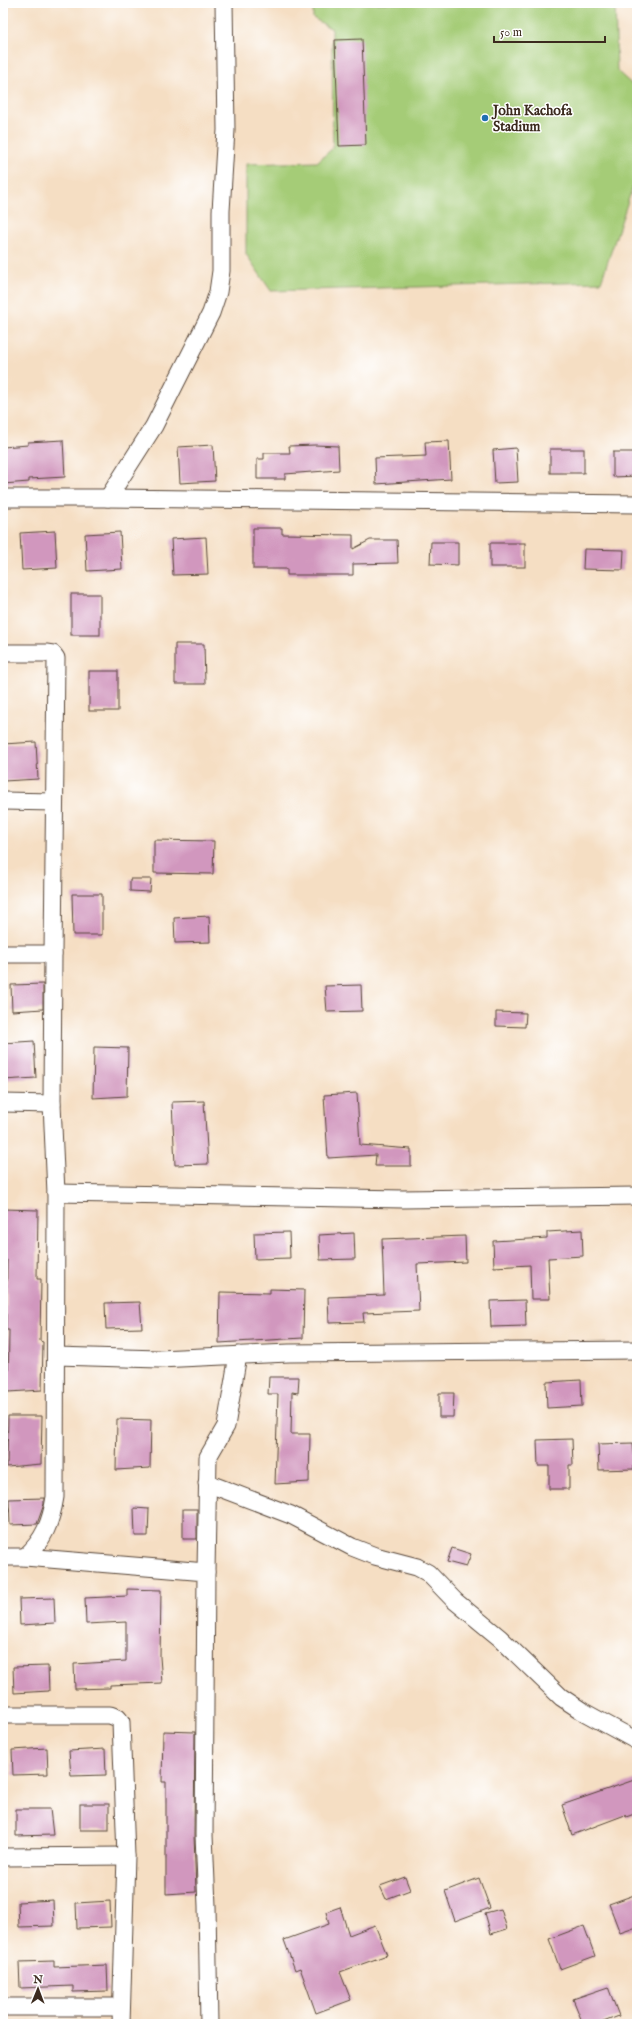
<svg xmlns="http://www.w3.org/2000/svg" width="640" height="2027" viewBox="0 0 640 2027" font-family="'IM FELL English',serif">
<rect width="100%" height="100%" fill="#fff"/>
<filter id="ink" filterUnits="userSpaceOnUse"><feTurbulence type="fractalNoise" baseFrequency=".025" numOctaves="2"/><feDisplacementMap in="SourceGraphic" scale="8" xChannelSelector="R" yChannelSelector="G"/><feConvolveMatrix kernelMatrix="1 2 1 2 8 2 1 2 1" color-interpolation-filters="sRGB"/></filter>
<filter id="wash" filterUnits="userSpaceOnUse"><feTurbulence type="fractalNoise" baseFrequency=".012" numOctaves="4" result="noise"/><feDisplacementMap in="SourceGraphic" scale="16" xChannelSelector="R" yChannelSelector="G"/><feGaussianBlur stdDeviation="0.9" result="paint"/><feColorMatrix in="noise" values="0 0 0 0 0 0 0 0 0 0 0 0 0 0 0 0 0 1.4 0 .05"/><feComposite in="paint" operator="in"/></filter>
<g filter="url(#wash)">
<rect width="100%" height="100%" fill="#f5dec3"/>
<polygon fill="#a5cc77" stroke="#707b4a" points="313,3 615,3 617,71 637,89 637,174 601,282 271,291 246,254 246,164 317,162 333,148 332,29 313,18"/>
<g id="blocks">
<g fill="#d197be">
<polygon points="362,39 366,145 339,146 335,40"/>
<polygon points="63,440 65,477 29,479 29,482 3,484 3,447 28,445 28,442"/>
<polygon points="449,441 451,479 376,484 375,458 426,456 425,442"/>
<polygon points="213,445 215,481 180,483 178,447"/>
<polygon points="315,445 338,446 339,470 285,474 285,479 257,479 257,459 264,459 264,453 290,453 289,446"/>
<polygon points="516,448 518,482 495,483 493,450"/>
<rect x="550" y="449" width="34" height="24"/>
<polygon points="613,452 637,452 637,476 613,477"/>
<polygon points="253,528 282,528 282,534 353,535 353,549 370,540 397,540 398,563 353,564 353,575 287,575 287,569 253,569"/>
<polygon points="55,531 57,568 22,570 20,533"/>
<polygon points="120,532 122,569 87,571 85,534"/>
<polygon points="206,537 208,574 173,575 171,539"/>
<polygon points="431,542 458,542 458,565 430,564"/>
<rect x="490" y="543" width="35" height="24"/>
<polygon points="584,549 624,550 623,570 583,569"/>
<rect x="71" y="594" width="29" height="41"/>
<polygon points="175,644 204,644 205,684 175,684"/>
<rect x="89" y="671" width="29" height="40"/>
<polygon points="36,742 38,779 4,781 3,744"/>
<polygon points="154,840 214,841 213,874 154,873"/>
<polygon points="130,879 151,879 150,892 130,891"/>
<polygon points="72,894 102,894 102,935 73,935"/>
<polygon points="209,916 210,942 175,943 174,918"/>
<polygon points="43,984 43,1009 12,1011 11,985"/>
<polygon points="361,985 362,1011 327,1012 325,986"/>
<polygon points="496,1012 526,1013 525,1027 496,1026"/>
<polygon points="34,1041 36,1078 3,1080 3,1043"/>
<polygon points="94,1047 128,1048 127,1096 93,1098"/>
<polygon points="357,1093 360,1145 411,1149 411,1166 375,1166 376,1155 328,1158 324,1095"/>
<polygon points="204,1101 208,1164 175,1165 172,1102"/>
<polygon points="4,1209 38,1210 37,1279 41,1279 40,1341 43,1342 42,1390 8,1392 9,1330 6,1330 7,1260 3,1260"/>
<polygon points="582,1230 583,1256 548,1258 550,1299 531,1299 530,1265 494,1267 493,1241 547,1238 547,1232"/>
<polygon points="289,1232 290,1258 255,1259 254,1233"/>
<polygon points="354,1233 355,1259 320,1260 319,1235"/>
<polygon points="465,1236 466,1262 417,1264 419,1311 363,1313 364,1322 329,1323 328,1297 384,1295 382,1239"/>
<polygon points="270,1289 304,1290 303,1338 219,1343 220,1292 270,1293"/>
<polygon points="525,1300 526,1326 491,1327 490,1301"/>
<polygon points="140,1302 142,1328 106,1329 105,1303"/>
<polygon points="269,1377 299,1377 298,1393 292,1392 291,1434 310,1434 309,1482 275,1484 278,1394 268,1394"/>
<polygon points="581,1380 582,1406 547,1408 546,1382"/>
<polygon points="439,1393 454,1393 453,1417 439,1417"/>
<polygon points="8,1416 42,1416 41,1464 7,1467"/>
<polygon points="117,1419 151,1420 150,1468 116,1470"/>
<polygon points="572,1439 573,1465 569,1465 569,1489 549,1489 549,1466 538,1466 537,1440"/>
<polygon points="633,1443 634,1469 599,1470 598,1444"/>
<polygon points="44,1498 44,1504 37,1524 10,1525 9,1499"/>
<polygon points="134,1508 149,1509 148,1536 135,1536"/>
<rect x="183" y="1509" width="14" height="30"/>
<polygon points="452,1548 471,1554 466,1567 447,1562"/>
<polygon points="127,1589 161,1590 160,1657 162,1683 110,1685 110,1688 75,1689 74,1664 126,1661 126,1622 86,1624 85,1598 127,1596"/>
<polygon points="54,1598 55,1623 20,1625 19,1599"/>
<polygon points="48,1666 49,1691 14,1693 13,1667"/>
<polygon points="163,1731 195,1732 194,1835 196,1892 166,1894 166,1782 162,1782"/>
<polygon points="47,1748 48,1774 13,1775 12,1750"/>
<polygon points="105,1749 106,1775 71,1776 69,1751"/>
<polygon points="637,1779 637,1813 626,1817 625,1815 572,1835 562,1805"/>
<rect x="80" y="1804" width="29" height="26"/>
<polygon points="16,1809 50,1809 53,1835 16,1836"/>
<polygon points="405,1877 410,1890 386,1899 380,1886"/>
<polygon points="479,1878 490,1908 455,1921 445,1891"/>
<polygon points="637,1894 637,1927 620,1933 609,1904"/>
<polygon points="53,1900 54,1926 19,1927 18,1902"/>
<polygon points="110,1901 111,1927 77,1928 76,1903"/>
<polygon points="340,1907 349,1935 375,1925 387,1955 340,1972 351,2000 316,2013 300,1968 295,1970 284,1940 329,1924 326,1912"/>
<polygon points="501,1909 507,1929 491,1934 485,1913"/>
<polygon points="584,1926 595,1956 560,1969 549,1939"/>
<polygon points="54,1961 54,1967 107,1965 108,1991 73,1992 73,1986 20,1988 19,1962"/>
<polygon points="608,1987 619,2016 598,2024 583,2024 573,1999"/>
</g>
</g>
</g>
<g filter="url(#ink)">
<use href="#blocks" fill-opacity="0" stroke="#574537" stroke-width="1"/>
<g fill="none" stroke-linecap="round" stroke-linejoin="round">
<g stroke="#574537" stroke-width="19">
<g id="street">
<polyline points="3,498 108,498 637,504"/>
<polyline points="108,498 154,426 211,313 218,292 221,271 221,211 226,130 224,3"/>
<polyline points="3,653 46,653 53,654 56,658 53,954"/>
<polyline points="3,801 54,802"/>
<path d="M3 954H53L52 1104 56 1193 55 1497C51 1522 44 1540 25 1557"/>
<polyline points="3,1103 52,1104"/>
<polyline points="56,1193 403,1199 637,1196"/>
<polyline points="56,1356 159,1359 289,1353 637,1350"/>
<polyline points="207,1483 291,1515 352,1547 375,1556 417,1567 428,1573 455,1601 500,1638 561,1697 582,1711 637,1741"/>
<polyline points="3,1557 25,1557 206,1572 204,1835 207,1906 209,2024"/>
<polyline points="206,1572 208,1457 226,1426 238,1355"/>
<polyline points="3,1715 110,1715 118,1718 121,1722 126,1856 121,2024"/>
<polyline points="3,1857 126,1856"/>
<polyline points="3,2007 121,2007"/>
</g>
</g>
<use href="#street" stroke="#fff" stroke-width="17"/>
</g>
</g>
<circle fill="#1f6fb2" stroke="#fff" stroke-width="1.5" cx="485" cy="118" r="4"/>
<g text-anchor="middle" stroke-width="3" stroke-linejoin="round" paint-order="stroke">
<g font-size="14" font-weight="bold" fill="#3b2a1e" stroke="#fff" text-anchor="start">
<text x="493" y="115">John Kachofa<tspan x="493" dy="16">Stadium</tspan></text>
</g>
</g>
<rect width="640" height="2027" fill="none" stroke="#fff" stroke-width="16"/>
<g transform="translate(38 1989) rotate(1)" stroke="#ffffff" stroke-width="3" paint-order="stroke">
<path d="M0-3L7 15L0 10L-7 15Z" fill="#3b2a1e"/>
<text y="-6" font-size="11" font-weight="bold" text-anchor="middle" fill="#3b2a1e">N</text>
</g>
<path d="M494 36v6h111v-6" fill="none" stroke="#3b2a1e" stroke-width="2"/>
<text x="500" y="36" font-size="12" fill="#3b2a1e" stroke="#ffffff" stroke-width="3" paint-order="stroke">50 m</text>
</svg>
